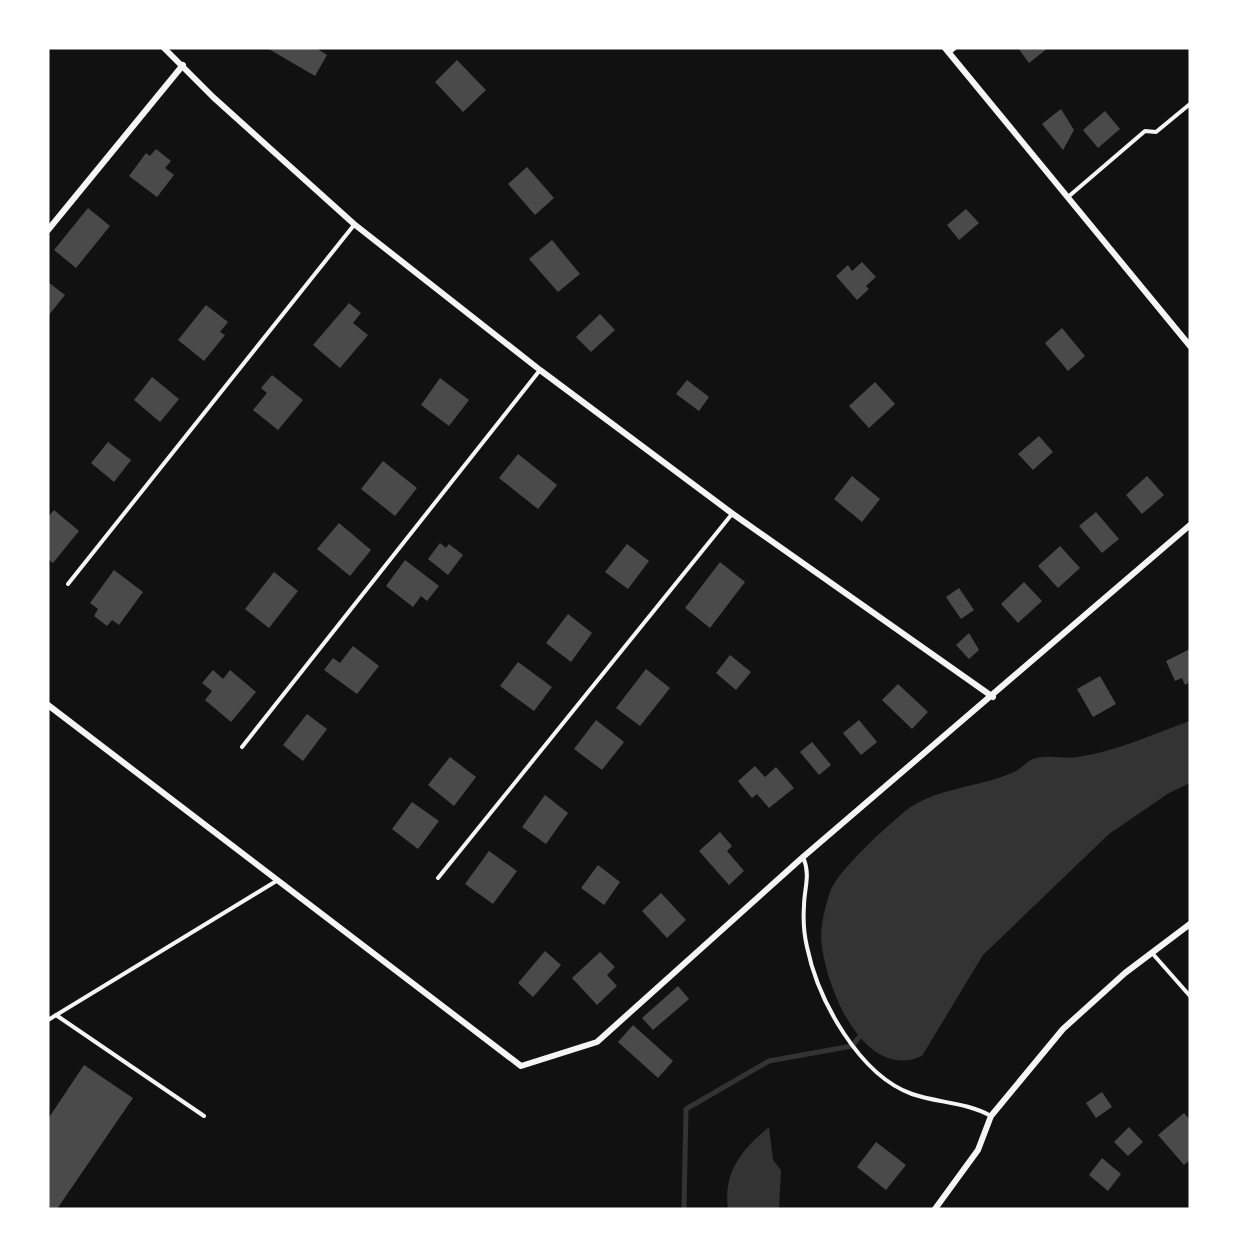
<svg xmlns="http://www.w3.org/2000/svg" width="1238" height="1257" viewBox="0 0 1238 1257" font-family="'Libre Baskerville',serif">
<rect width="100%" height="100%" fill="#111"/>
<g fill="#333">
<path d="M1190 721V783L1169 793 1109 834 983 955 922 1056C863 1083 823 983 821 936 821 924 826 904 830 892 837 871 886 827 904 812 935 787 979 788 1014 772 1021 769 1026 762 1033 759 1046 754 1064 759 1078 757 1117 751 1153 734 1190 721Z"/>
<path d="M769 1127 773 1160 781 1170 779 1209H728C723 1172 742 1149 769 1127Z"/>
</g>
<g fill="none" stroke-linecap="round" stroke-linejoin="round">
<polyline stroke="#333" stroke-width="5" points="684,1209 686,1109 769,1061 852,1046 863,1032"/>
</g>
<g fill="#4a4a4a">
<polygon points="267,48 316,48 327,55 315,76"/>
<polygon points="1018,48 1048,48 1029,63"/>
<polygon points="457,60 486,90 463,112 435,82"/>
<polygon points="1061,109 1074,130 1063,150 1042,124"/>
<polygon points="1105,111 1120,129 1098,148 1083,130"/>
<polygon points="156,149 171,161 165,168 174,175 157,197 129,176 146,153 150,156"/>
<polygon points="527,167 554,198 535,215 508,184"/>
<polygon points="88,208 110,226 76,268 54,250"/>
<polygon points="966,209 979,223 959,240 947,225"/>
<polygon points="552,240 580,274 558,292 529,259"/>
<polygon points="862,262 876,277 866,286 869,289 857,300 836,276 848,265 852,271"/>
<polygon points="48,282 65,295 48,316"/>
<polygon points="349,303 361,313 353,323 368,335 340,368 313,345"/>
<polygon points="206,305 228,322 220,332 225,335 204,361 178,340"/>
<polygon points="600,314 615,330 591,352 576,337"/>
<polygon points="1062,328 1085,356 1068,371 1045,343"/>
<polygon points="272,375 303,400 278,430 253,410 267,393 261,388"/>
<polygon points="152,377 179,399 160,422 134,400"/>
<polygon points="440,378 469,400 449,426 421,405"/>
<polygon points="687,380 709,397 699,411 676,394"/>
<polygon points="875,382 895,404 869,428 849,406"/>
<polygon points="1039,436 1053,452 1033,470 1018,454"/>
<polygon points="108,442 131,460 114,482 91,463"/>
<polygon points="518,454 557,485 538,509 499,478"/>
<polygon points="383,461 417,488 395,516 361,489"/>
<polygon points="852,476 880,499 862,522 834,499"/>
<polygon points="1147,476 1164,495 1142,514 1126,495"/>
<polygon points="54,510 79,531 53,563 48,559 48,517"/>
<polygon points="1096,512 1119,539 1102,553 1079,526"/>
<polygon points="339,523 371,550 350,576 317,549"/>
<polygon points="440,543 446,548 449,544 463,555 448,575 428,559"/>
<polygon points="627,544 649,561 628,589 605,572"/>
<polygon points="1060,546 1080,568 1058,588 1038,566"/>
<polygon points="405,560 439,586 427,601 421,596 413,607 386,586"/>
<polygon points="720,562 745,582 710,628 685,608"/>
<polygon points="114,570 143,592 119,625 112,620 107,626 94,616 98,609 90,603"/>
<polygon points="274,572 298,591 269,628 245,609"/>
<polygon points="1024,582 1042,601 1018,623 1001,604"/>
<polygon points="959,588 974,610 961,619 946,597"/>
<polygon points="568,614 592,633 571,662 546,643"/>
<polygon points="969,633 979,650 969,659 956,645"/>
<polygon points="353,646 379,666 357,694 324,670 333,658 340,663"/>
<polygon points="1190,649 1190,682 1185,685 1182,678 1175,681 1166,661"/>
<polygon points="730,655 751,672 736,690 716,673"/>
<polygon points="518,662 552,687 534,711 500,686"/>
<polygon points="646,669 670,688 640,726 616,708"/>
<polygon points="213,670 223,679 230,670 256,692 231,722 205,700 212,691 202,683"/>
<polygon points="1100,676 1116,704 1093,717 1077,689"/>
<polygon points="898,684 928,712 912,729 882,700"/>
<polygon points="307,714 327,729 303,761 283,745"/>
<polygon points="596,720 624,742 602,770 574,749"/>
<polygon points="859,720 877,742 861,755 843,733"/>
<polygon points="812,742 831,765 819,775 800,752"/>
<polygon points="450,757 476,777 454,806 428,785"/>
<polygon points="755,766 765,777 776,767 794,788 769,808 757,794 752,798 738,781"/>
<polygon points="545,795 568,813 546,844 522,827"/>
<polygon points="412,802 439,821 418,849 392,829"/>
<polygon points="720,832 732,846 727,851 744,871 729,885 699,851"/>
<polygon points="489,851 517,871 493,904 465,884"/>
<polygon points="598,865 620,882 604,905 581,888"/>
<polygon points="661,893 686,920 667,938 642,911"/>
<polygon points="545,951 561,965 533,997 518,983"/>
<polygon points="600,952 615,967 607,975 617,986 597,1005 572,978"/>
<polygon points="678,986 689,999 653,1030 642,1018"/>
<polygon points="633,1025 673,1061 658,1078 618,1042"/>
<polygon points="84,1065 133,1098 57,1209 48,1209 48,1119"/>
<polygon points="1102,1092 1112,1107 1096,1118 1086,1103"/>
<polygon points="1184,1113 1190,1120 1190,1160 1184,1165 1158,1135"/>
<polygon points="1129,1127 1143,1142 1128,1156 1114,1142"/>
<polygon points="876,1142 906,1165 886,1190 857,1167"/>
<polygon points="1102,1158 1121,1174 1108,1191 1089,1175"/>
</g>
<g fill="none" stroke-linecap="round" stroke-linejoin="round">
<g stroke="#f5f5f5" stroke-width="4">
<polyline points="949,53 955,48"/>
<polyline points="1068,197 1145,131 1156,132 1190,104"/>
<polyline points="68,584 354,225"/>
<polyline points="242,747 540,370"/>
<path d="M803 857C811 875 804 889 804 906 803 920 804 934 807 947 818 1000 859 1075 912 1094 938 1103 966 1102 991 1116"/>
<polyline points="438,878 732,514"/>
<polyline points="1152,953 1190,996"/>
<polyline points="56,1015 204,1116"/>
<polyline points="48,1020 278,880"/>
</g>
<g stroke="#f5f5f5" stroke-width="6">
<polyline points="164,48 213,97 354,224 540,370 733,514 993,697"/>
<polyline points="945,48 1190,346"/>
<polyline points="48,230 183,65"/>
<polyline points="48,705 521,1066 597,1042 803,857 1190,525"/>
<polyline points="935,1209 978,1150 991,1116 1063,1029 1125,973 1190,924"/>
</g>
</g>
<rect width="1238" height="1257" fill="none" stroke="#ffffff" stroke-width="99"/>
</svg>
